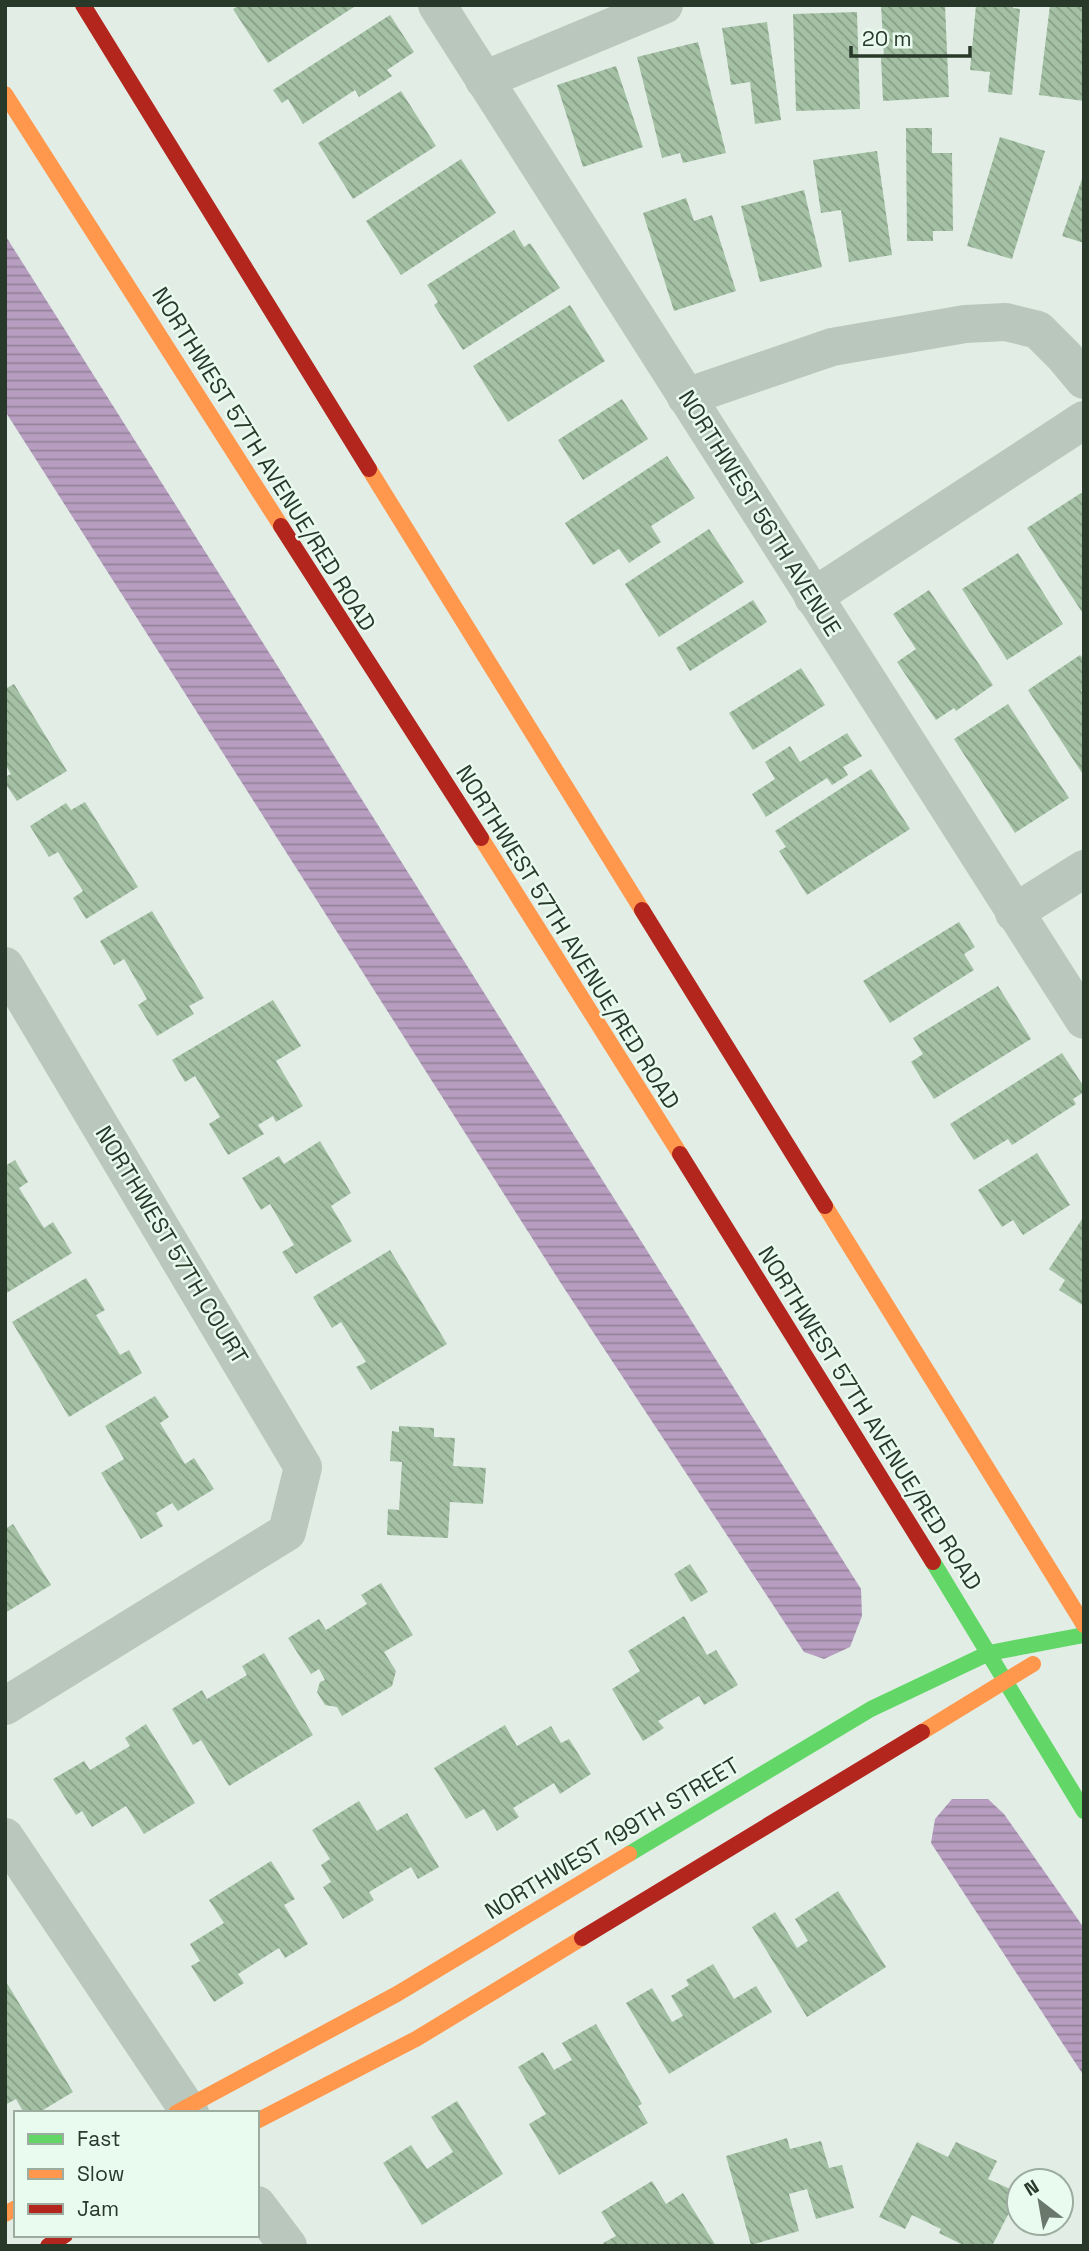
<svg xmlns="http://www.w3.org/2000/svg" width="1089" height="2251" viewBox="0 0 1089 2251" font-family="'Space Grotesk',sans-serif">
<defs>
<pattern id="water-rules" width="6" height="5" patternUnits="userSpaceOnUse" patternTransform="scale(1.75)"><rect width="6" height="5" fill="#b79ec0"/><path d="M0 2.5h6" fill="none" stroke="#95829c"/></pattern>
<pattern id="building-back-hatch" width="6" height="6" patternUnits="userSpaceOnUse" patternTransform="scale(1.75)"><rect width="6" height="6" fill="#a4c1a5"/><path d="M-1 5l2 2M0 0l6 6M5-1l2 2" fill="none" stroke="#869e86"/></pattern>
</defs>
<rect width="100%" height="100%" fill="#e2eee5"/>
<g fill="url(#water-rules)">
<polygon points="5,235 861,1589 862,1616 850,1647 824,1659 804,1652 562,1285 5,411"/>
<polygon points="952,1799 988,1799 1004,1814 1084,1928 1084,2076 931,1843 935,1819"/>
</g>
<g fill="url(#building-back-hatch)">
<polygon points="240,5 357,5 268,63 233,9"/>
<polygon points="881,5 945,5 949,97 883,101 881,58 884,57"/>
<polygon points="976,5 1013,5 1013,8 1020,9 1012,95 988,92 990,72 970,70"/>
<polygon points="1050,5 1084,5 1084,101 1039,95"/>
<polygon points="857,12 860,109 796,111 793,14"/>
<polygon points="390,15 414,52 387,70 392,76 359,97 355,90 303,124 288,99 282,103 273,90"/>
<polygon points="767,22 781,120 755,124 750,82 731,85 722,28"/>
<polygon points="698,42 726,153 683,163 680,153 662,158 637,57"/>
<polygon points="616,66 643,147 583,167 557,85"/>
<polygon points="401,91 436,146 353,199 318,143"/>
<polygon points="906,128 932,128 932,153 952,153 953,231 933,231 933,241 907,241"/>
<polygon points="1000,137 1045,151 1012,259 967,246"/>
<polygon points="877,151 892,255 849,262 841,210 821,213 813,160"/>
<polygon points="461,159 496,213 401,275 366,221"/>
<polygon points="1083,176 1084,176 1084,243 1062,236"/>
<polygon points="804,190 822,267 760,282 741,206"/>
<polygon points="686,198 694,221 712,215 736,291 674,311 643,213"/>
<polygon points="514,230 524,247 530,243 560,288 463,350 434,305 438,302 427,285"/>
<polygon points="570,305 605,361 508,422 473,366"/>
<polygon points="622,399 648,439 583,480 558,440"/>
<polygon points="667,456 695,498 651,526 661,542 629,563 619,549 593,565 565,523"/>
<polygon points="1081,493 1084,497 1084,615 1027,528"/>
<polygon points="709,529 744,582 659,637 625,584"/>
<polygon points="1018,553 1063,624 1007,660 962,589"/>
<polygon points="929,590 993,685 956,711 954,708 936,720 897,662 916,649 893,614"/>
<polygon points="753,600 767,622 690,671 676,648"/>
<polygon points="1080,655 1084,660 1084,689 1081,690 1084,694 1084,776 1028,690"/>
<polygon points="801,668 825,705 753,750 729,713"/>
<polygon points="14,684 67,771 17,801 5,783 5,777 11,774 5,764 5,689"/>
<polygon points="1008,704 1069,798 1015,833 954,739"/>
<polygon points="847,733 862,756 843,767 848,775 832,785 827,778 766,817 752,794 775,779 765,762 790,746 800,762"/>
<polygon points="871,769 910,829 807,895 779,851 786,847 775,831"/>
<polygon points="85,802 138,887 86,919 73,898 83,891 58,852 49,857 30,826 66,803 71,810"/>
<polygon points="152,911 204,998 189,1006 194,1014 157,1036 138,1005 147,999 124,959 114,965 100,941"/>
<polygon points="959,922 975,947 964,954 974,970 890,1023 863,981"/>
<polygon points="998,986 1031,1039 934,1099 911,1062 923,1054 913,1038"/>
<polygon points="273,1000 301,1046 276,1061 303,1106 276,1122 273,1116 258,1125 264,1134 228,1155 209,1124 220,1117 195,1076 185,1082 172,1060"/>
<polygon points="1062,1053 1084,1087 1084,1092 1073,1099 1076,1104 1012,1145 1008,1139 974,1160 950,1124"/>
<polygon points="320,1141 351,1193 331,1206 352,1241 296,1274 282,1252 294,1245 270,1204 261,1210 242,1178 279,1156 284,1164"/>
<polygon points="1037,1153 1070,1205 1023,1235 1013,1220 1002,1227 978,1190"/>
<polygon points="15,1160 28,1182 19,1188 44,1228 53,1222 72,1253 5,1294 5,1166"/>
<polygon points="1084,1216 1084,1306 1059,1290 1065,1280 1049,1269"/>
<polygon points="390,1250 447,1344 371,1390 356,1367 366,1362 341,1322 332,1328 313,1297"/>
<polygon points="86,1278 105,1310 96,1315 120,1355 129,1350 142,1373 69,1417 12,1322"/>
<polygon points="155,1396 169,1417 160,1423 185,1464 194,1458 214,1489 178,1511 172,1503 156,1513 163,1526 141,1539 101,1473 124,1459 105,1426"/>
<polygon points="399,1426 434,1428 434,1437 455,1438 453,1466 486,1468 483,1504 450,1502 448,1538 387,1535 388,1509 399,1510 402,1462 390,1461 392,1431 399,1432"/>
<polygon points="13,1524 51,1585 5,1613 5,1529"/>
<polygon points="690,1564 708,1592 691,1602 674,1574"/>
<polygon points="381,1583 413,1635 384,1652 396,1671 392,1686 342,1716 337,1707 325,1705 317,1692 320,1682 325,1680 319,1669 311,1674 288,1638 319,1619 326,1630 367,1604 361,1595"/>
<polygon points="684,1616 707,1655 716,1650 738,1685 704,1705 699,1696 658,1721 664,1728 643,1741 612,1689 640,1671 628,1651"/>
<polygon points="264,1653 313,1735 229,1786 201,1740 193,1745 172,1709 202,1690 207,1699 247,1675 242,1666"/>
<polygon points="146,1724 195,1803 144,1834 126,1806 92,1827 82,1811 76,1815 53,1779 84,1761 90,1770 130,1746 125,1738"/>
<polygon points="505,1725 517,1746 551,1726 561,1743 569,1739 591,1774 560,1794 554,1783 513,1808 519,1817 497,1831 484,1809 466,1819 434,1768"/>
<polygon points="359,1801 377,1831 407,1813 439,1867 418,1879 411,1867 369,1892 374,1900 343,1919 323,1887 331,1882 321,1865 330,1859 312,1830"/>
<polygon points="271,1861 295,1899 284,1905 308,1944 285,1958 279,1948 238,1974 244,1983 214,2002 191,1966 200,1961 190,1944 224,1923 209,1900"/>
<polygon points="838,1891 886,1967 807,2017 752,1927 775,1912 797,1948 808,1941 795,1919"/>
<polygon points="713,1964 734,1999 756,1986 772,2012 669,2074 626,2003 652,1988 672,2022 683,2016 671,1996 689,1985 686,1980"/>
<polygon points="5,1980 73,2092 38,2113 24,2113 16,2099 5,2105"/>
<polygon points="596,2024 642,2104 638,2106 648,2123 559,2175 529,2124 546,2114 518,2067 543,2052 554,2070 572,2060 562,2043"/>
<polygon points="457,2101 503,2174 422,2225 383,2163 411,2145 427,2169 453,2152 431,2117"/>
<polygon points="787,2138 790,2149 821,2141 829,2168 842,2165 854,2208 816,2219 807,2189 789,2194 799,2231 751,2245 726,2156"/>
<polygon points="917,2142 948,2157 956,2142 997,2161 988,2179 1019,2193 992,2246 965,2246 939,2233 941,2229 912,2215 905,2229 879,2217"/>
<polygon points="652,2181 666,2204 683,2193 716,2246 605,2246 603,2243 616,2236 601,2212"/>
</g>
<g fill="none" stroke-linecap="round" stroke-linejoin="round">
<g stroke="#bac7bc" stroke-width="38">
<polyline points="437,5 1084,1020"/>
<polyline points="484,80 664,5"/>
<polyline points="686,397 832,347 965,324 1006,322 1038,330 1064,356 1084,380"/>
<polyline points="813,597 1084,420"/>
<polyline points="1014,913 1084,869"/>
<polyline points="5,966 303,1467 287,1532 5,1706"/>
<polyline points="5,1837 190,2113"/>
<polyline points="257,2205 288,2246"/>
</g>
<g stroke="#63d668" stroke-width="16">
<polyline points="933,1562 1084,1811"/>
<polyline points="629,1854 871,1709 989,1653 1084,1635"/>
</g>
<g stroke="#ff974d" stroke-width="16">
<polyline points="5,94 281,526"/>
<polyline points="369,469 642,910"/>
<polyline points="481,838 680,1154"/>
<polyline points="825,1206 1084,1625"/>
<polyline points="922,1732 1033,1664"/>
<polyline points="176,2113 397,1994 629,1854"/>
<polyline points="257,2121 416,2039 582,1938"/>
<polyline points="5,2214 16,2208"/>
</g>
<g stroke="#b3261e" stroke-width="16">
<polyline points="83,5 369,469"/>
<polyline points="281,526 481,838"/>
<polyline points="642,910 825,1206"/>
<polyline points="680,1154 933,1562"/>
<polyline points="582,1938 922,1732"/>
<polyline points="48,2246 65,2235"/>
</g>
</g>
<g text-anchor="middle" stroke-width="5" stroke-linejoin="round" paint-order="stroke">
<g font-size="23" fill="#283829" stroke="#e9faee">
<text transform="translate(264 459) rotate(58)" y="8">NORTHWEST 57TH AVENUE/RED ROAD</text>
<text transform="translate(760 513) rotate(58)" y="8">NORTHWEST 56TH AVENUE</text>
<text transform="translate(568 937) rotate(58)" y="8">NORTHWEST 57TH AVENUE/RED ROAD</text>
<text transform="translate(172 1245) rotate(59)" y="8">NORTHWEST 57TH COURT</text>
<text transform="translate(870 1418) rotate(58)" y="8">NORTHWEST 57TH AVENUE/RED ROAD</text>
<text transform="translate(612 1838) rotate(-31)" y="8">NORTHWEST 199TH STREET</text>
</g>
</g>
<rect width="1089" height="2251" fill="none" stroke="#283829" stroke-width="14"/>
<rect x="14" y="2111" width="245" height="126" fill="#e9faee" stroke="#9cac9f" stroke-width="2"/>
<rect x="28" y="2134" width="35" height="10" fill="#63d668" stroke="#9cac9f" stroke-width="2"/>
<text x="77" y="2146" font-size="21" fill="#283829">Fast</text>
<rect x="28" y="2169" width="35" height="10" fill="#ff974d" stroke="#9cac9f" stroke-width="2"/>
<text x="77" y="2181" font-size="21" fill="#283829">Slow</text>
<rect x="28" y="2204" width="35" height="10" fill="#b3261e" stroke="#9cac9f" stroke-width="2"/>
<text x="77" y="2216" font-size="21" fill="#283829">Jam</text>
<g transform="translate(1040 2202) rotate(329)"><circle r="33" fill="#e9faee" stroke="#9cac9f" stroke-width="2"/>
<path d="M0-5L12 26L0 18L-12 26Z" fill="#69786b"/>
<text y="-10" font-size="19" font-weight="bold" text-anchor="middle" fill="#283829">N</text>
</g>
<path d="M851 46v10h119v-10" fill="none" stroke="#283829" stroke-width="3.5"/>
<text x="862" y="46" font-size="21" fill="#283829" stroke="#e9faee" stroke-width="5" paint-order="stroke">20 m</text>
</svg>
